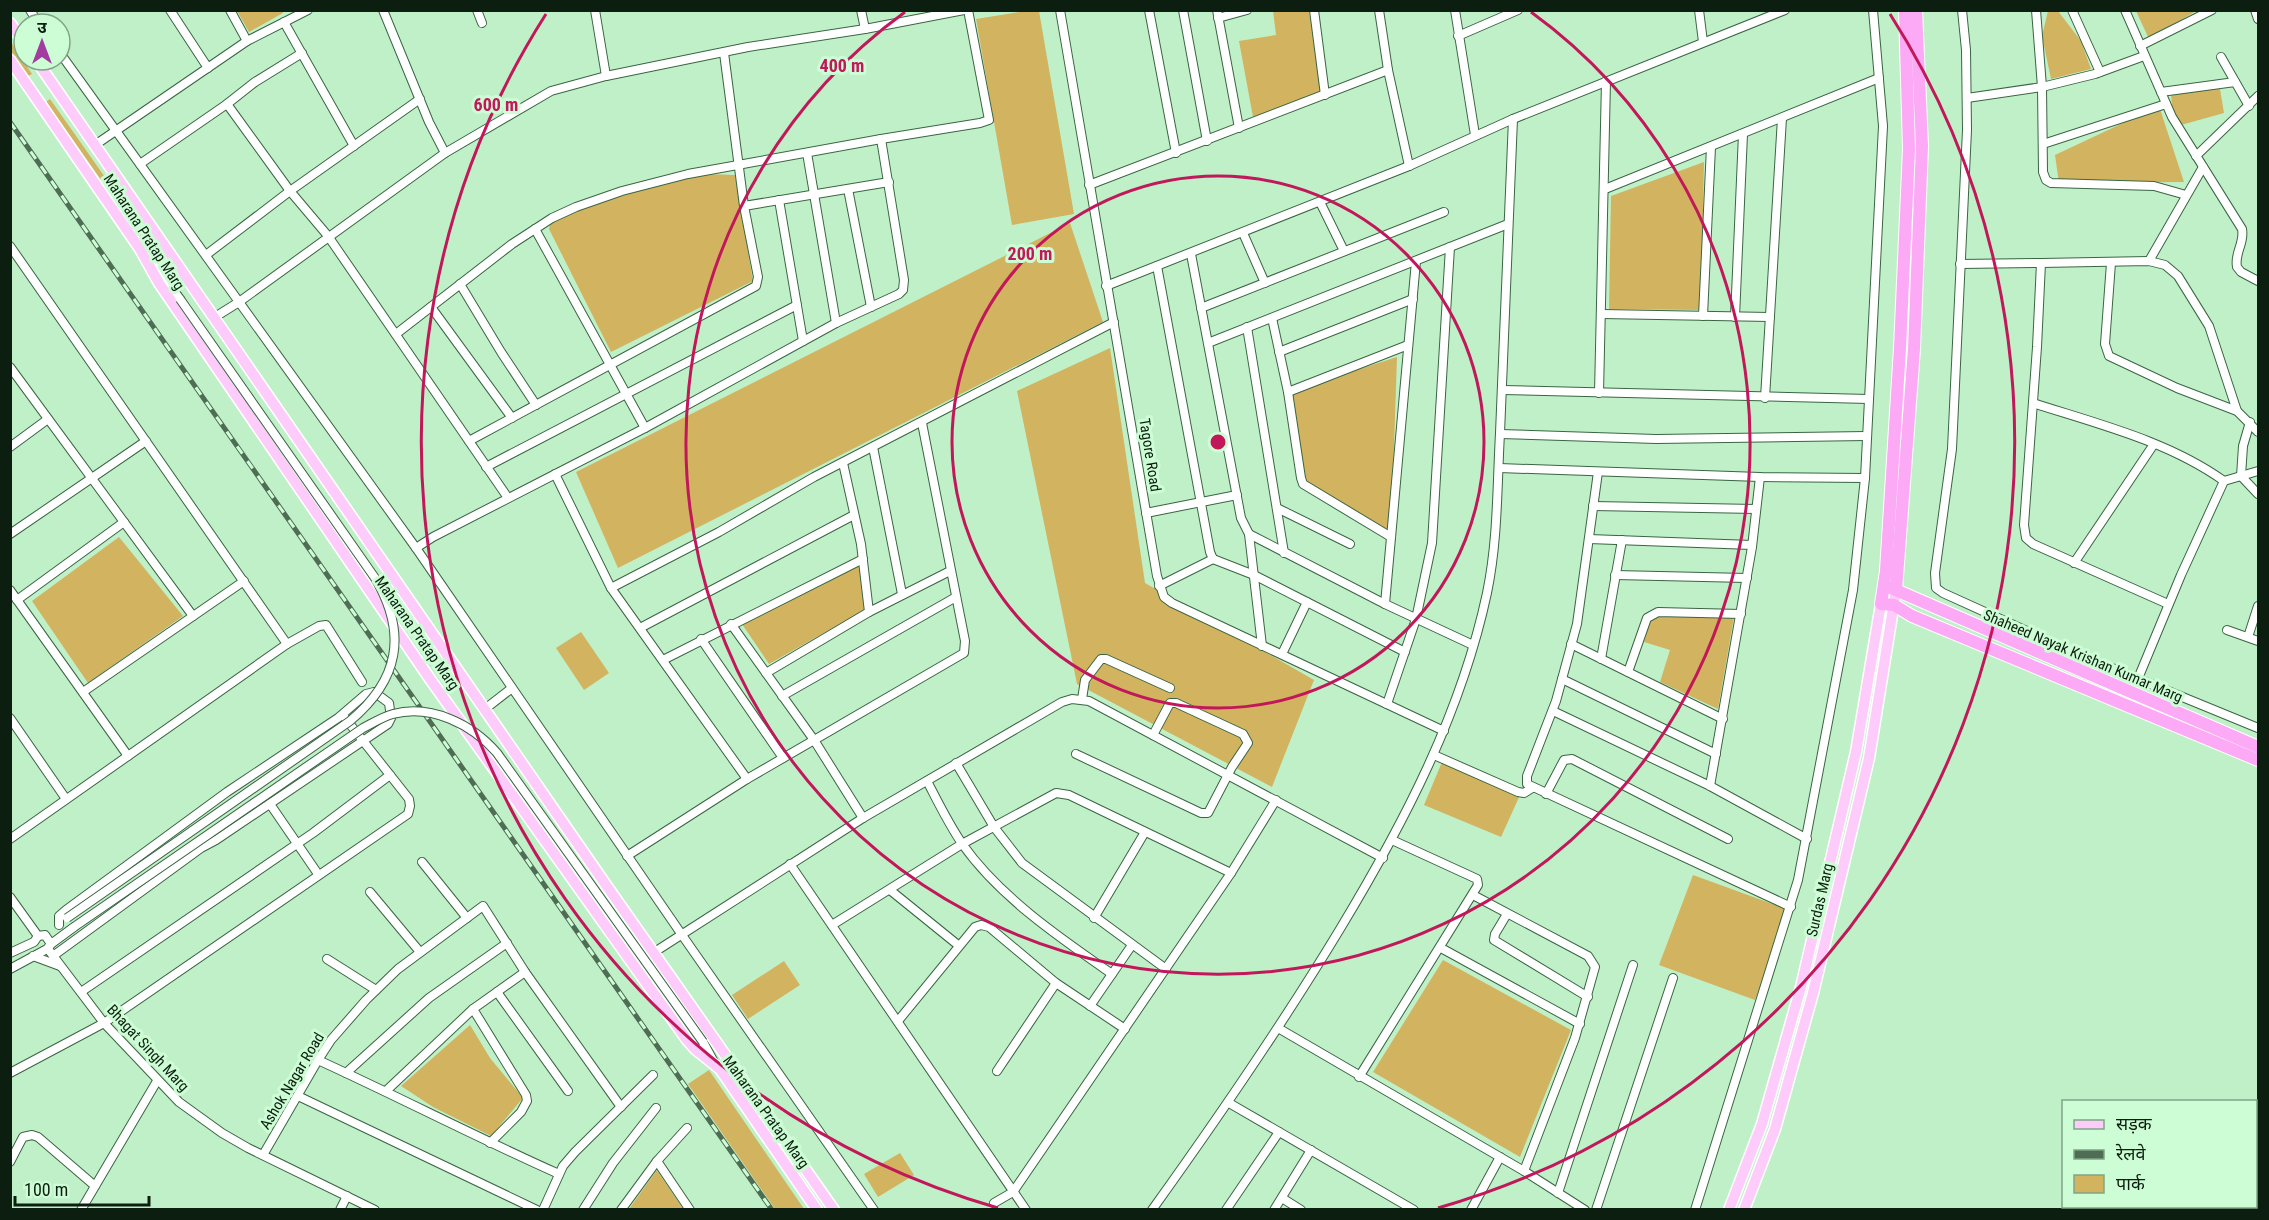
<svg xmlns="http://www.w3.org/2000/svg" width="2269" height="1220" viewBox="0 0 2269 1220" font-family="'Roboto Condensed','Noto Sans Devanagari',sans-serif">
<rect width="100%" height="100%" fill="#c0f0c8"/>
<g fill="#d2b360">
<polygon points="237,11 282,11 283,13 249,32"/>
<polygon points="1025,11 1039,11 1074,214 1012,225 976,19"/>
<polygon points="1273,11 1309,11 1323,94 1253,117 1239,41 1276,35"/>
<polygon points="2048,11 2058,11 2081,41 2091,69 2051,79 2042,36"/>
<polygon points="2136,11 2196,11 2149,39"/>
<polygon points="11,42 32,74 28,76 11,51"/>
<polygon points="2219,83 2224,113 2174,127 2171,94"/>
<polygon points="50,99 121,200 189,304 46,102"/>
<polygon points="2159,106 2184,182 2059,183 2055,155"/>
<polygon points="1704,162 1701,310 1609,309 1611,196"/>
<polygon points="704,174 735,175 753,281 611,352 549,229 550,224 576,207 622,191"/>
<polygon points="1070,223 1103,322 618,568 576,472"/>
<polygon points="1110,348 1145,583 1314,680 1272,787 1077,684 1017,391"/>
<polygon points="1397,357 1391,537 1297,478 1288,392"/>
<polygon points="119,537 183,616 88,683 32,601"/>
<polygon points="860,564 866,609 769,664 742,624"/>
<polygon points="1660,614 1734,617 1718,709 1660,682 1670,650 1644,642 1650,620"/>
<polygon points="581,632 609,673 584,690 556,648"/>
<polygon points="1442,762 1520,795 1501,837 1424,805"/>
<polygon points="1693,875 1789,910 1755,1000 1659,965"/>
<polygon points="1443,960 1571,1030 1520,1157 1373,1072"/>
<polygon points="784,961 800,985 748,1019 732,995"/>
<polygon points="470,1025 490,1058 523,1098 491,1136 433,1107 401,1086"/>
<polygon points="709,1070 804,1209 775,1209 688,1084"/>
<polygon points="900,1153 914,1175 878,1197 864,1174"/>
<polygon points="657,1170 683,1209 629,1209"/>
</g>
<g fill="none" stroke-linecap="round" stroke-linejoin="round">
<g stroke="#3a6543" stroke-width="10">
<g id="minor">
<polyline points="30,10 39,24"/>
<polyline points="170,10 208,68"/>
<polyline points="230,10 247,41"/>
<polyline points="383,10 429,122 445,153"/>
<polyline points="477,10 482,23"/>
<polyline points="595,10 606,76"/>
<polyline points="861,10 865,29"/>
<polyline points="1060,10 1157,576 1164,597 1172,603 1444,731"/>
<polyline points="1149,10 1176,153"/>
<polyline points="1183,10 1207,141"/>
<polyline points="1217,10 1239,128"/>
<polyline points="1314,10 1325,95"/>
<polyline points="1379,10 1388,70 1409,166"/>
<polyline points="1455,10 1475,135"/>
<polyline points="1699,10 1703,42"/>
<polyline points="1962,10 1966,50 1967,130 1952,449 1935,573 1936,588 1943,593 2080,655 2258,728"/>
<polyline points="2036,10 2042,87 2043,172 2046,180 2051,183 2154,186 2186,195"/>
<polyline points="2072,10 2100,72"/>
<path d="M2125 10 2172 117 2242 229C2245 243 2234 253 2237 267L2241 272 2258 281"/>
<polyline points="2255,10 2258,19"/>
<polyline points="1218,18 1247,10"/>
<polyline points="284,22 354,146"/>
<polyline points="1458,36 1518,10"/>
<polyline points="2140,46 2212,10"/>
<polyline points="60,53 416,548 682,935 874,1210"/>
<polyline points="2221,57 2249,106"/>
<polyline points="2161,92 2235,82"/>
<polyline points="1967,98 2042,87 2095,74 2144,56"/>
<polyline points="227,104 255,82 302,53"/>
<polyline points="881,139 980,123 989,120 968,10"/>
<polyline points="2043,144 2166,104"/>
<polyline points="95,145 247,41 308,10"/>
<polyline points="807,153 836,323"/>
<polyline points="2196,156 2258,96"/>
<polyline points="140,164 227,104 290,191 328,236 508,498"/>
<polyline points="1089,185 1388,70"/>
<polyline points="848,189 871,307"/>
<polyline points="1605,189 1879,78"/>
<polyline points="779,200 803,341"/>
<polyline points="1320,202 1344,251"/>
<polyline points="744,206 889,182"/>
<polyline points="535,229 645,428"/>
<polyline points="1243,233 1265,283"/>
<polyline points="10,246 287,644"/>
<polyline points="147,254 180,299"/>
<polyline points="1191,254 1241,518 1249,534 1385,604 1473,645"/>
<polyline points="206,255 290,191 420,99"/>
<polyline points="2149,261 2203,167"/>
<polyline points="2111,263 2105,344 2109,356 2177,388 2237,411 2258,432"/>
<polyline points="1960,264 2041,263"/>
<polyline points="1157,266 1210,552 1213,559 1254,575 1405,652"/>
<polyline points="460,284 501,352 536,405"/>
<polyline points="1106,286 1409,166 1513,119 1785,10"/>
<polyline points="431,307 512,418"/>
<polyline points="1201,308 1444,212"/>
<polyline points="1602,314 1770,317"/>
<polyline points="1703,316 1711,147"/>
<polyline points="215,317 239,302 445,153 551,91 606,76 748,47 865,29 964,10"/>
<polyline points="1735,317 1743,134"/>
<polyline points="1272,318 1288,392 1301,478 1303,484 1391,537"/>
<polyline points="1247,327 1284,553"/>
<polyline points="396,334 512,244 552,218 576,207 622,191 688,174 881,139 904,280 903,290 899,294 836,323 645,428 433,537 416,548"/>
<polyline points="1208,343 1508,224"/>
<polyline points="1279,352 1413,299"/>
<polyline points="10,367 193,616"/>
<polyline points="1503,390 1869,399"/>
<polyline points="1288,392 1408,345"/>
<polyline points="1599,393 1606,81"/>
<polyline points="1765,398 1782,118"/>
<path d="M2033 403C2098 424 2168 441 2224 481"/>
<polyline points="2250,422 2243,446 2241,476 2258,494"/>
<polyline points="1500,434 1656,439 1867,436"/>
<polyline points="469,441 756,286 758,277 744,206 724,53"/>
<polyline points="10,447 48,419"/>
<polyline points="873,447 902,594"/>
<polyline points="486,467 797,305"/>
<polyline points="1499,468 1760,477 1865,478"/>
<polyline points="1598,472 1577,624 1556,701 1527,776 1527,784 1791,907"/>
<polyline points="555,474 611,588 747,779"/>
<polyline points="1593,506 1756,509"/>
<polyline points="1277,508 1350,544"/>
<polyline points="1146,513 1237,495"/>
<polyline points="10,534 146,441"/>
<polyline points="1249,534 1262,646"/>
<polyline points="1589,539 1752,545"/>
<polyline points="2074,563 2154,444"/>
<polyline points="1615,575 1747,578"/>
<polyline points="1159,586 1213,559"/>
<polyline points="611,588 719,532 814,477 1114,322"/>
<polyline points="10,590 128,756"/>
<polyline points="17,600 124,522"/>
<polyline points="1385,604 1416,261"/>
<polyline points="2168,604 2033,544 2026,538 2024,525 2037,347 2041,263 2149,261 2165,265 2178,276 2209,326 2237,411"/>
<polyline points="869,612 950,571"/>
<polyline points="731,624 814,740 863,818"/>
<polyline points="640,628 854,515"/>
<polyline points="2227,630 2258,641"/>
<polyline points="2248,637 2258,606"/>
<polyline points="701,639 783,758"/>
<polyline points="1571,644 1723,719"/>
<polyline points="1282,654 1307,602"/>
<polyline points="1601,659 1622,540"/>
<polyline points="663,660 863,559"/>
<polyline points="1628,672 1647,618 1658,612 1741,614"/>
<polyline points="766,673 869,612 861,544 843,463"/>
<polyline points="1562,679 1716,754"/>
<polyline points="83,692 244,581"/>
<polyline points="2132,693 2181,575 2224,481 2258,471"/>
<polyline points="782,696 956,597"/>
<polyline points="1082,699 1085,680 1101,659 1106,659 1170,688"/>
<polyline points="1387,704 1416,619 1432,543 1450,247"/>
<polyline points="485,709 512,688"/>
<polyline points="1553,711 1710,786 1807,839"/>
<polyline points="10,718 66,799"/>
<polyline points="1076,754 1201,813 1208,813 1232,767 1248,743 1243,734 1176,703 1170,703 1153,735"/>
<polyline points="1434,755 1518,792 1524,793 1532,788"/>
<polyline points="956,763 994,827 1022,863 1166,969"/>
<path d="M927 781C938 802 949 825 963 845 1000 897 1060 938 1112 974"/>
<polyline points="1710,786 1752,547 1760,477"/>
<polyline points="1546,794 1564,760 1572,759 1728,839"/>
<polyline points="270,804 318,874"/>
<polyline points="10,839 287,644 319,626 326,625 362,682"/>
<polyline points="627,856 747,779 964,653 965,641 922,423"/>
<polyline points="422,862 467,918"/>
<polyline points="790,864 1026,1210"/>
<polyline points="890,890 958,945"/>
<polyline points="370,892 420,952"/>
<polyline points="1473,895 1588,956 1595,967 1575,1038 1524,1171"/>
<polyline points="10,897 38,936 45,935 51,944"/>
<polyline points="1507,914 1495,934 1494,940 1588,997"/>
<polyline points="1094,918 1145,832"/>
<polyline points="832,925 962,844 1056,793 1069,795 1231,873"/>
<polyline points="1441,948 1580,1024"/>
<polyline points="48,949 104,1023 179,1102 222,1133 248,1148 375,1210"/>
<polyline points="10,953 34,942 38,936"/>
<polyline points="653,953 863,818 1062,702 1072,699 1089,701 1383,858"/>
<polyline points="33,956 60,966"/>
<polyline points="53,956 201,848 216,840 388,724 391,718 389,703 374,692 366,694 338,718 227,792 66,910 59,916 59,925"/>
<polyline points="327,959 376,990"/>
<polyline points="10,969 47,949 51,944 74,927"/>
<polyline points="81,992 313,833 390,775"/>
<polyline points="497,992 568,1091"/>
<polyline points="1090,1006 1132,945"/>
<polyline points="473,1009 526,1095 527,1101 521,1112 490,1143"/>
<polyline points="898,1021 975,927 981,925 989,927 1056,983 1125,1029"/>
<polyline points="1278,1028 1524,1171 1585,1210"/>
<polyline points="703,1042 715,1064"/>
<path d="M318 1060C399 1097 478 1138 559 1174"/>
<polyline points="997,1071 1056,983"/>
<polyline points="10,1073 104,1023 408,814 410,806 409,799 345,718"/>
<polyline points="346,1073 429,998 507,943"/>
<polyline points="1359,1077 1478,885 1477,879 1392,840"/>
<polyline points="386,1091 473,1009 525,972"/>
<polyline points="298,1096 537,1210"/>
<polyline points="1229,1103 1414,1210"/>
<polyline points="263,1155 318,1060 331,1040 366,1000 398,969 483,906 525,972 621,1107"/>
<polyline points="657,1161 690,1210"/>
<polyline points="10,1162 23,1137 32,1135 38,1137 95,1186"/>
<polyline points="1558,1193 1633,965"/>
<polyline points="1282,1198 1301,1210"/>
<polyline points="994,1203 1013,1192 1231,873 1276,800"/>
<polyline points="81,1210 157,1081"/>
<polyline points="340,1210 347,1196"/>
<polyline points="543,1210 563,1166 575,1152 653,1075"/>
<polyline points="583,1210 613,1163 656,1108"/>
<polyline points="621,1210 657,1161 687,1128"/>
<path d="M1152 1210C1218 1118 1282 1025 1340 929 1404 823 1461 714 1487 593 1498 540 1497 487 1500 433 1504 329 1508 224 1513 119"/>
<polyline points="1226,1210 1279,1132"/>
<polyline points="1274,1210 1311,1150"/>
<polyline points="1471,1210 1500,1157"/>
<polyline points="1596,1210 1673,978"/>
<polyline points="1695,1210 1798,880 1853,590 1865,478 1883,126 1873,10"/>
</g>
</g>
<g stroke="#fff" stroke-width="13">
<g id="major">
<polyline points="10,23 24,43"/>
<polyline points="10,60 140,249 159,283 430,679 687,1040 695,1049 720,1069 817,1210"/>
<polyline points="36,60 606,885 834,1210"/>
<polyline points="1729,1210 1762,1124 1801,987 1856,752 1881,604"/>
<polyline points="1744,1210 1775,1129 1813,993 1869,758 1896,590"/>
</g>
</g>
<g stroke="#fff" stroke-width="14">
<g id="highway">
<polyline points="1905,10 1909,149 1900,348 1886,571 1881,604 1894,605 1912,616 2258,760"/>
<polyline points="1891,588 2258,747"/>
<polyline points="1896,590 1914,349 1922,146 1916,10"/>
</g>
</g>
<use href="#minor" stroke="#fff" stroke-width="8"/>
<use href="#major" stroke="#fdccfa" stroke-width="10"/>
<use href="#highway" stroke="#fcaaf6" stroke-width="12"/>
<g stroke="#4f6c54" stroke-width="5">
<polyline id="rail" points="10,122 772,1210"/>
</g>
<use href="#rail" stroke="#cdfdd5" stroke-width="3" stroke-dasharray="9" stroke-linecap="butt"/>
<g stroke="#3a6543" stroke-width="10" stroke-linecap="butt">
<g id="minor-bridge">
<path d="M67 918 350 721C399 680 408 634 375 578L180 299"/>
<path d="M74 927 363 728C373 723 382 717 393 714 431 704 472 724 497 753L703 1042"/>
</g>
</g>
<use href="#minor-bridge" stroke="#fff" stroke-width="8"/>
</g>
<g fill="none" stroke="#c2185b" stroke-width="3">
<circle cx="1218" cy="442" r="266"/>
<path d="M1531 12A532 532 0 1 1 905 12"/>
<path d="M998 1208A797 797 0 0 1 546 14M1890 14A797 797 0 0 1 1438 1208"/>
</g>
<g text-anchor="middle" stroke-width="6" stroke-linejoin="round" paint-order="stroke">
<g font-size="15" fill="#0c1e0f" stroke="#cdfdd5">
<text transform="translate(144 232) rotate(57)" y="5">Maharana Pratap Marg</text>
<text transform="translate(1150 455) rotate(81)" y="5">Tagore Road</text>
<text transform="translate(417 633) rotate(55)" y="5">Maharana Pratap Marg</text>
<text transform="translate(2083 656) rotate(23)" y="5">Shaheed Nayak Krishan Kumar Marg</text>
<text transform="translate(1820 900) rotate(-77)" y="5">Surdas Marg</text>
<text transform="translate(148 1048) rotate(47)" y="5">Bhagat Singh Marg</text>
<text transform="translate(292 1081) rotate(-59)" y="5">Ashok Nagar Road</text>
<text transform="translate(766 1112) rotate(54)" y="5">Maharana Pratap Marg</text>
</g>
</g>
<circle cx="1218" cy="442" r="9" fill="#c2185b" stroke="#cdfdd5" stroke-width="3"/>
<g font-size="18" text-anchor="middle" font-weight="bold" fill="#c2185b" stroke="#cdfdd5" stroke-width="6" stroke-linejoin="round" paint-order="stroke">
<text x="842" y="72">400 m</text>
<text x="496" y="111">600 m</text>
<text x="1030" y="260">200 m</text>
</g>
<rect width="2269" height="1220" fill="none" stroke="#0c1e0f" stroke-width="24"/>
<rect x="2062" y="1100" width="195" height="108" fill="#cdfdd5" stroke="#80a486" stroke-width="1.5"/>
<rect x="2074" y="1120" width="30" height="9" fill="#fdccfa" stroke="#80a486" stroke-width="1.5"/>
<text x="2116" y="1130" font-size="18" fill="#0c1e0f">सड़क</text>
<rect x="2074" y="1150" width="30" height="9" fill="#4f6c54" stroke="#80a486" stroke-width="1.5"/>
<text x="2116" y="1160" font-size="18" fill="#0c1e0f">रेलवे</text>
<rect x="2074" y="1175" width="30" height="18" fill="#d2b360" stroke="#80a486" stroke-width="1.5"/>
<text x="2116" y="1190" font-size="18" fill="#0c1e0f">पार्क</text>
<g transform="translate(42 42)"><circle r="28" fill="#cdfdd5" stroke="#80a486" stroke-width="1.5"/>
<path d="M0-4.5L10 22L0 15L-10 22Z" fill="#a33c9f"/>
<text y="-9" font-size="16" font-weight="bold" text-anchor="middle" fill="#0c1e0f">उ</text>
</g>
<path d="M15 1196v9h134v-9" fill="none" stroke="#0c1e0f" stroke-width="3"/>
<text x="24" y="1196" font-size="18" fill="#0c1e0f" stroke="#cdfdd5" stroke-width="4.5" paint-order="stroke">100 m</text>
</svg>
